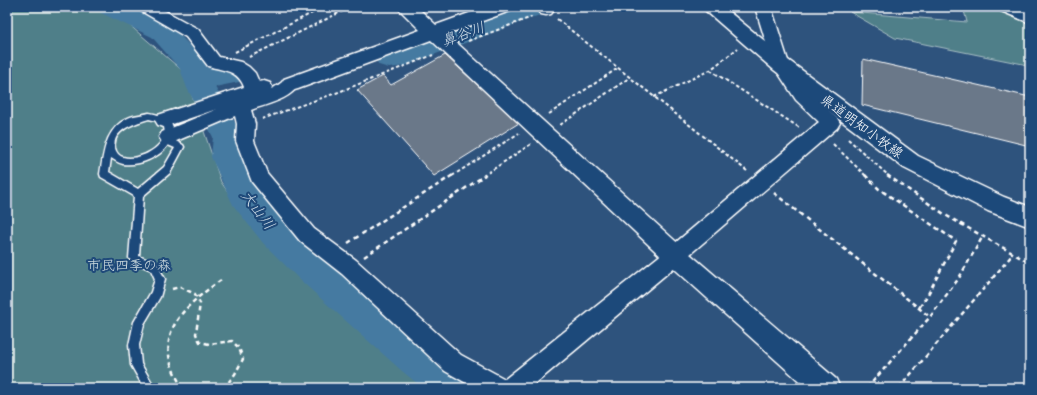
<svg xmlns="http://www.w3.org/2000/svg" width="1037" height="395" viewBox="0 0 1037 395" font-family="Mali,'Klee One',sans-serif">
<rect width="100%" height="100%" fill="#2e537d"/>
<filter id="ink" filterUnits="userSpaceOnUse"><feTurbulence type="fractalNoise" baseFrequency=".025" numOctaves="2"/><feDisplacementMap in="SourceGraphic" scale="8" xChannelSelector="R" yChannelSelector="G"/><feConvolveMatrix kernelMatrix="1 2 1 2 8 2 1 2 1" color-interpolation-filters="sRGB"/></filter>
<g filter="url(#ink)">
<g fill="#507f89" stroke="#a8bfc4">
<polygon points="7,7 98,7 119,16 184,72 221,182 237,205 265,236 355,325 437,388 7,388"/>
<polygon points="963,7 1030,7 1030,69 1023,64 895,38 850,12 967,22"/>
</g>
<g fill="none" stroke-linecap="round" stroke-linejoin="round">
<g fill="#447aa1" fill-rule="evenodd">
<polygon points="97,7 132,7 170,25 202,58 207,68 229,65 239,68 243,75 239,82 215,87 243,137 241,157 255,185 287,223 323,257 428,345 469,374 474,388 423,388 402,371 299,279 263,243 233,205 211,157 213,137 187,88 180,69 152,37 101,13"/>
<polygon points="511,7 549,7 545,13 404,66 389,68 379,65 375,58 379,51 401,47"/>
</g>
</g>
<g fill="#6a7889" stroke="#fff">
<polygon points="445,55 519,123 434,176 357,90 383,76 391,85"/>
<polygon points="863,59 1030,97 1030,146 862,105"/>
</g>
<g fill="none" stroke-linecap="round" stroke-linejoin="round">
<g stroke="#fff" stroke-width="3">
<path id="service" d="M149 113C163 115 178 122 172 139L183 145 184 147 170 173 143 196 139 256 157 264 165 279 160 297 144 324 139 345 141 364 155 388H144L131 365 129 345 134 322 151 292 155 279 151 270 131 261 129 258 134 196 101 177 100 174C104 152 105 129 128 118 134 115 142 115 149 113ZM149 119 157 121 164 127C169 146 139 162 123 157 119 156 116 152 115 148 111 130 136 123 149 119ZM168 145 175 148 164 167 138 189 109 172 111 158C115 160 118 163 123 164 139 166 159 158 168 145Z"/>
</g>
<g stroke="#fff" stroke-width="3">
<g id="minor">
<path d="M138 7H158L198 29 219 57 241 62 249 67 255 73 259 82 264 81 270 83 272 87 271 89C281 85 285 76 297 80L299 84C290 100 267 104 251 110L255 124 254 141 267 173 314 229 356 260 461 355 505 379 668 249 819 122 796 100 773 65 755 7H771L789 64 808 92 837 118 840 123 837 128 682 261 530 388H475L445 371 342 274 300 241 252 182 236 141 237 124 235 116 174 142 168 144 162 142 159 137 162 132 217 109 164 127 158 125 155 120 158 115 244 87C238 70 224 71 208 66L186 37 141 11Z"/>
<polygon points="536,7 552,7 554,10 551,14 546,15 541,14"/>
<polygon points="998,7 1019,7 1030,12 1030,23 1001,11"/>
</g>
</g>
<g stroke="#fff" stroke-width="3">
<polygon id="tertiary" points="397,7 417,7 436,25 486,7 513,7 510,11 447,34 683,248 836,379 840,388 807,388 667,262 431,40 298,89 291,91 284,89 281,84 284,79 420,30"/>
</g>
<g stroke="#fff" stroke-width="3">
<polygon id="secondary" points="703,7 723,7 788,60 918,156 1004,197 1030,207 1030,227 988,211 904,168 774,70 706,11"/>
</g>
<g stroke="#fff" stroke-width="2" stroke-dasharray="3.5 2.5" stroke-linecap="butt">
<polyline points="557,19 747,171"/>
<polyline points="468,41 532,17"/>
<polyline points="235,52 324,7"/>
<polyline points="249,57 351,7"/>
<polyline points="710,70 800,128"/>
<polyline points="654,97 710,70 738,48"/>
<polyline points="549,114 618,68"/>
<polyline points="262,119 336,93 433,55"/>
<polyline points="560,125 629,78"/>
<polyline points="848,139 889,176"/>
<polyline points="833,144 866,176"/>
<polyline points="452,176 519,133"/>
<polyline points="483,176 531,144"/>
</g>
<g stroke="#fff" stroke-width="2.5" stroke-dasharray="4.5 3.5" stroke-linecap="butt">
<polyline points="865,175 879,189 956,241 927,296 919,308"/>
<polyline points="887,175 947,216 1030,263"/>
<polyline points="774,193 930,317"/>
<polyline points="348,243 453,175"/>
<polyline points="364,257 485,175"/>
<polyline points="172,289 180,287 195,294 200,303 196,334 200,342 209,344 232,341 239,348 243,359 235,374 224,388"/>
<path d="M183 388C149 337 180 309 221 280"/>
<polyline points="867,388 930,317 959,278 983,236"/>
<polyline points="899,388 1013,254"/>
</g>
<use href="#service" fill="#1f4a7a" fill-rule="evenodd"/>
<use href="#minor" fill="#1f4a7a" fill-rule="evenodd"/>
<use href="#tertiary" fill="#1f4a7a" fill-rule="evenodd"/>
<use href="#secondary" fill="#1f4a7a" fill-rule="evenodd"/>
</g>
</g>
<g text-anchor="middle" stroke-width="4" stroke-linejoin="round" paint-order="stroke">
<g font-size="14" fill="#fff" stroke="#1f4a7a">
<text transform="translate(862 126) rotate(36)" y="5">県道明知小牧線</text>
</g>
<g font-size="14" fill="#d3dfe2" stroke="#1f4a7a">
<text x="129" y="270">市民四季の森</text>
</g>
<g font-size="15" font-style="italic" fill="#d0dee8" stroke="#1f4a7a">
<text transform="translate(463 34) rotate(-20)" y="5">鼻谷川</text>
<text transform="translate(258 210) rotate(53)" y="5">大山川</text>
</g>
</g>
<rect width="1037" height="395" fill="none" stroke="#1f4a7a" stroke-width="24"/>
<rect x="12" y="12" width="1013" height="371" fill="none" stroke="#fff" stroke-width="1.5" filter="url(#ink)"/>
</svg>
